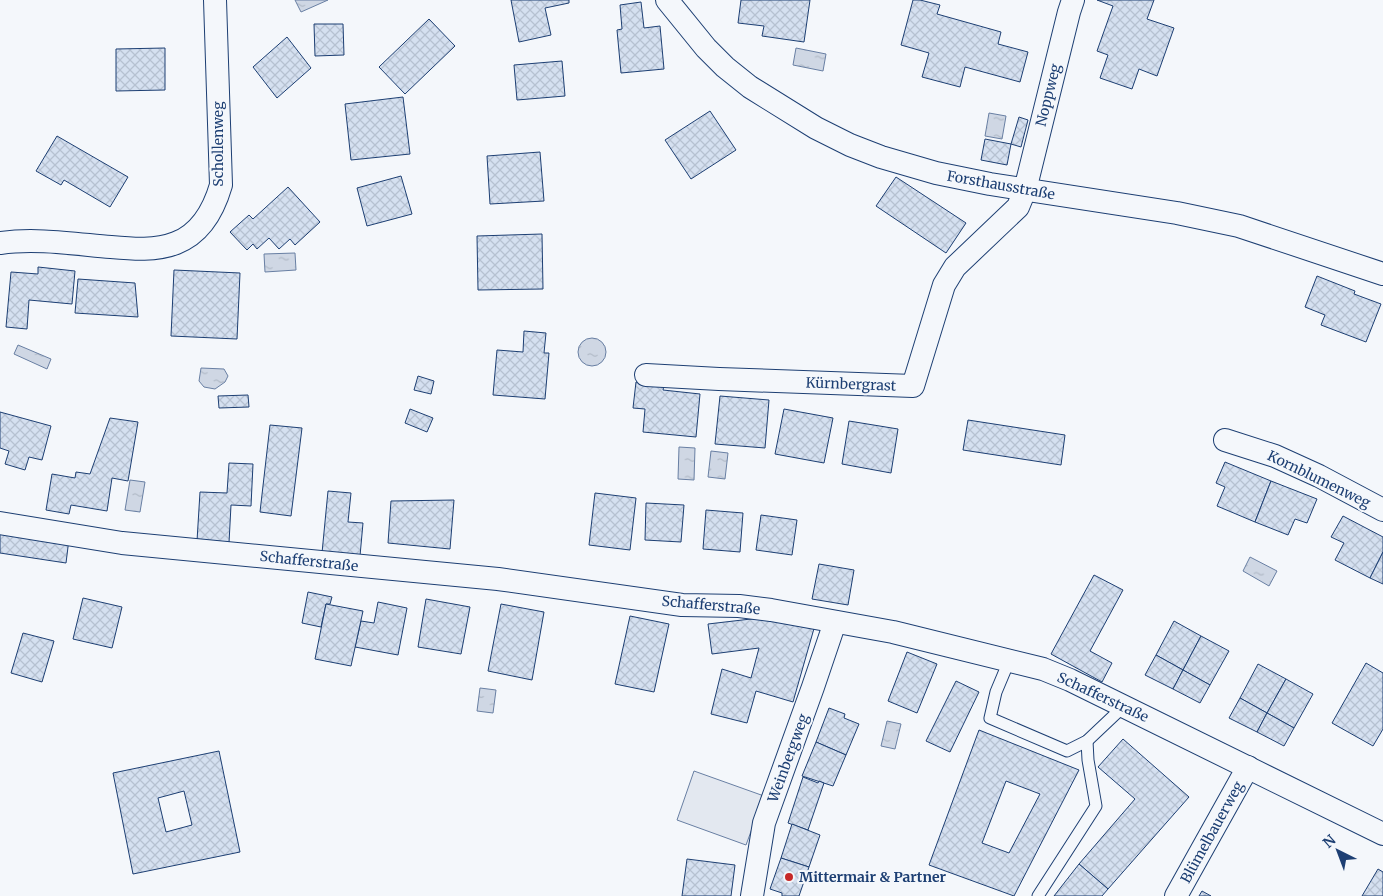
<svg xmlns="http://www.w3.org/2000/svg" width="1383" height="896" viewBox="0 0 1383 896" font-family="Merriweather,serif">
<defs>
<pattern id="water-ripples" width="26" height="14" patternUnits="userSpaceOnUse" patternTransform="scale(1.25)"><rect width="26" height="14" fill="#cfd7e4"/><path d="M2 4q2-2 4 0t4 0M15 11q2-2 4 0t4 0" fill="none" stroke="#b1bac7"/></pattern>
<pattern id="building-cross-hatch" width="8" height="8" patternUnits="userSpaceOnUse" patternTransform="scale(1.25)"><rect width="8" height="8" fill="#d5e0f0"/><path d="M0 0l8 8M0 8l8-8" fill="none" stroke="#b6c1d1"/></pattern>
</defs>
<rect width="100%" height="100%" fill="#f4f7fb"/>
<polygon fill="#e3e8f0" stroke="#687fa3" points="694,771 764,796 746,845 677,820"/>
<g fill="url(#water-ripples)" stroke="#687fa3">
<polygon points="295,0 328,0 301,12"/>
<polygon points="796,48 826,54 823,71 793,65"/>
<polygon points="989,113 1006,116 1002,139 985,136"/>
<polygon points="295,253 296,270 265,272 264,254"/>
<circle cx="592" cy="352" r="14"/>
<polygon points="18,345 51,359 47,369 14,354"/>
<polygon points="201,368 224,369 228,376 225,382 215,389 204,387 199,381"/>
<polygon points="679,447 695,448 694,480 678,479"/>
<polygon points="711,451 728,453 725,479 708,477"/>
<polygon points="130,480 145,482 140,512 125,510"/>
<polygon points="1250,557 1277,571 1269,586 1243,571"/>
<polygon points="480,688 496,690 493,713 477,711"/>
<polygon points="887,721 901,724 895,749 881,746"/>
</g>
<g fill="url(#building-cross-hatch)" stroke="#1d3f73" fill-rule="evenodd">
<polygon points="511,0 569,0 569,3 545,8 551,35 519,42"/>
<polygon points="741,0 810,0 804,42 762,36 764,26 738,23"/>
<polygon points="913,0 920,0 940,5 937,14 1001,32 998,44 1028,52 1020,82 965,67 960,87 922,77 929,53 901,45"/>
<polygon points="1097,0 1154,0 1147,19 1174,28 1157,76 1139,69 1132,89 1100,78 1108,55 1097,51 1113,6"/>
<polygon points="641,2 644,28 660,26 664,69 621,73 617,30 622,29 620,5"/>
<polygon points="429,19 455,46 405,94 379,67"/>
<polygon points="314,24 343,24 344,55 315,56"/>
<polygon points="287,37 311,68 277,98 253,67"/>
<polygon points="165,48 165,90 116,91 116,49"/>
<polygon points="562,61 565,96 517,100 514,65"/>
<polygon points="403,97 410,154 351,160 345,104"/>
<polygon points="710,111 736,150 691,179 665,140"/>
<polygon points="1019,117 1028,120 1021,147 1011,144"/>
<polygon points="57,136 128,177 110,207 64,180 61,185 36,171"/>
<polygon points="985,139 1011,144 1007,165 981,160"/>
<polygon points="540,152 544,201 490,204 487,156"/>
<polygon points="401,176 412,214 367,226 357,188"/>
<polygon points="896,177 966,223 946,253 876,206"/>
<polygon points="288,187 320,222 295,245 290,239 279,249 269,238 257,249 253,244 247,250 230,232 249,215 253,219"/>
<polygon points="542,234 543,289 478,290 477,236"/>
<polygon points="38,267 75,271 72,304 29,300 27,329 6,327 11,272 38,274"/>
<polygon points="174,270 240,273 237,339 171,336"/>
<polygon points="1317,276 1355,291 1354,294 1381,304 1366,342 1321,325 1325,315 1305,307"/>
<polygon points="78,279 135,283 138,317 75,313"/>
<polygon points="524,331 546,333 544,353 549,353 545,399 493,395 497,350 523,352"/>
<polygon points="418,376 434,381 431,394 414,390"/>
<polygon points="636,382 664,385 663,390 700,394 696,437 643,432 645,409 633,408"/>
<polygon points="248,395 249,407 219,408 218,396"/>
<polygon points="720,396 769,400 765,448 715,444"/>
<polygon points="410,409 433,418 427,432 405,423"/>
<polygon points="784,409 833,418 824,463 775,454"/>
<polygon points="0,412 51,426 42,460 29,457 25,470 5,464 9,451 0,448"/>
<polygon points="110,418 138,422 128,481 112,478 107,511 71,505 69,514 46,510 52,474 75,478 76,472 90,474"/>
<polygon points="968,420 1065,435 1061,465 963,450"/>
<polygon points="849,421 898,429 891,473 842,464"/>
<polygon points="270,425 302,428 291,516 260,512"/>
<polygon points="1225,462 1271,481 1255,522 1217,506 1225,487 1216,483"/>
<polygon points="229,463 253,464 251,506 231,505 229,543 197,541 200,492 227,493"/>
<polygon points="1271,481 1317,499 1307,523 1295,519 1288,535 1255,522"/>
<polygon points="328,491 351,493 348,522 363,523 360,556 322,553"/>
<polygon points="595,493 636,498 630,550 589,545"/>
<polygon points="454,500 450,549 388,543 391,501"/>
<polygon points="646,503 684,505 681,542 645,540"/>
<polygon points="706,510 743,513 740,552 703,549"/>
<polygon points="761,515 797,520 792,555 756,550"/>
<polygon points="1343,516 1383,537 1383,552 1370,578 1335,560 1344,543 1331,537"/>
<polygon points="0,529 69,539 66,563 0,553"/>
<polygon points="1383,552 1383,584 1370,578"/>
<polygon points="819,564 854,570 848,605 812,599"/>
<polygon points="1094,575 1123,590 1090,651 1112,663 1102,682 1051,654"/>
<polygon points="308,592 332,597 330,604 326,604 321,627 302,623"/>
<polygon points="83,598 122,607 112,648 73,639"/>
<polygon points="426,599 470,607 461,654 418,647"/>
<polygon points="378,602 407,608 398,655 355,647 361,621 374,623"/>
<polygon points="326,604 363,611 351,666 315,659"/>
<polygon points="501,604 544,612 532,680 488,671"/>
<polygon points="630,616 669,624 654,692 615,684"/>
<polygon points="768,617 815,625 793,702 756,691 747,723 711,714 722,669 751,678 759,648 712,654 708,624"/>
<polygon points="1174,621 1201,636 1183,670 1156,655"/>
<polygon points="23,633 54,641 42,682 11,673"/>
<polygon points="1201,636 1229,651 1210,685 1183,670"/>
<polygon points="907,652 937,664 917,713 888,701"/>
<polygon points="1156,655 1183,670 1173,689 1145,675"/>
<polygon points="1366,663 1383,673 1383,729 1373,746 1332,723"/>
<polygon points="1258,664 1286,679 1267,713 1240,698"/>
<polygon points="1183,670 1210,685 1200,703 1173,689"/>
<polygon points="1286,679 1313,694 1294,728 1267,713"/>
<polygon points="956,681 979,692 950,752 926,741"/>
<polygon points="1240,698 1267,713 1257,732 1229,718"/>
<polygon points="829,708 845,714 844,718 859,724 846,755 816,742"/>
<polygon points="1267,713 1294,728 1284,746 1257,732"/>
<path d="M979 730 1079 770 1014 896 929 865ZM1006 781 1040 794 1009 853 982 843Z"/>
<polygon points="1123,739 1189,797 1108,889 1079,864 1135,799 1098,767"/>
<polygon points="816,742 846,755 833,786 802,776"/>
<path d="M219 751 240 852 133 874 113 773ZM184 791 192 825 166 832 158 798Z"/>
<polygon points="803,777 818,783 819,781 824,783 808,830 788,823"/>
<polygon points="792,824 820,835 809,867 781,858"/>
<polygon points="781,858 809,867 799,896 782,896 782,893 770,889"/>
<polygon points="687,859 735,865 731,896 682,896"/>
<polygon points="1079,864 1108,889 1102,896 1054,896"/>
<polygon points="1378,869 1383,872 1383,896 1362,896"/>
<polygon points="1202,891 1211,896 1199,896"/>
</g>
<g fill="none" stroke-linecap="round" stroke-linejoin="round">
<g stroke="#1d3f73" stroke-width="13">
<g id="lane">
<polyline points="1009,661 996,692 990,718 1067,751 1087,741 1124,706"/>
<polyline points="1038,896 1096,806 1088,760 1087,741"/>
</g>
</g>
<g stroke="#1d3f73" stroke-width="24">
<g id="street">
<polyline points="667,0 706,48 725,67 750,87 816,128 850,145 881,157 936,173 990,184 1177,213 1239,226 1383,274"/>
<path d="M0 243C36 238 75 244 111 247 133 249 156 251 176 243 202 233 214 209 221 185L215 0"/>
<polyline points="646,375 719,379 913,386 944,285 955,267 1018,207 1025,190 1069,12 1073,0"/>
<polyline points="1225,440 1275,456 1319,476 1383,510"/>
<polyline points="0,523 122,543 498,579 682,605 739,606 771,610 893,632 1043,669 1070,680 1383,834"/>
<polyline points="752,896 764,823 813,687 835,622"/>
<polyline points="1176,896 1248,767"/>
</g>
</g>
<use href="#lane" stroke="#f4f7fb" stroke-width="11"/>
<use href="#street" stroke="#f4f7fb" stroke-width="22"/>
</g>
<circle fill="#c62828" stroke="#f4f7fb" stroke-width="2" cx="789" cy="877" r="5"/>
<g text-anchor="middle" stroke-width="4" stroke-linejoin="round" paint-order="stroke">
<g font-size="14" fill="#1d3f73" stroke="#f4f7fb">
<text transform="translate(1048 95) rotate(-76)" y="5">Noppweg</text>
<text transform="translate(218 144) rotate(-90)" y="5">Schollenweg</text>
<text transform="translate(1001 185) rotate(10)" y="5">Forsthausstraße</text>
<text transform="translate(851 384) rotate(2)" y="5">Kürnbergrast</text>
<text transform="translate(1319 479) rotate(26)" y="5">Kornblumenweg</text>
<text transform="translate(309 561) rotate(6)" y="5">Schafferstraße</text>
<text transform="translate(711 605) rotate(5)" y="5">Schafferstraße</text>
<text transform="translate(1103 697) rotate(25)" y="5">Schafferstraße</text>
<text transform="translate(788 758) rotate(-70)" y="5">Weinbergweg</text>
<text transform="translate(1212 832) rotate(-61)" y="5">Blümelbauerweg</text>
</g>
<g font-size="14" font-weight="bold" fill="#1d3f73" stroke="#f4f7fb" text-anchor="start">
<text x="799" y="882">Mittermair &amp; Partner</text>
</g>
</g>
<g transform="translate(1338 851) rotate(318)" stroke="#f4f7fb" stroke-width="4" paint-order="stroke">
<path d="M0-4L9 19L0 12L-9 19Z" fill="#1d3f73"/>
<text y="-8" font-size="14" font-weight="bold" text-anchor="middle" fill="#1d3f73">N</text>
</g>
</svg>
